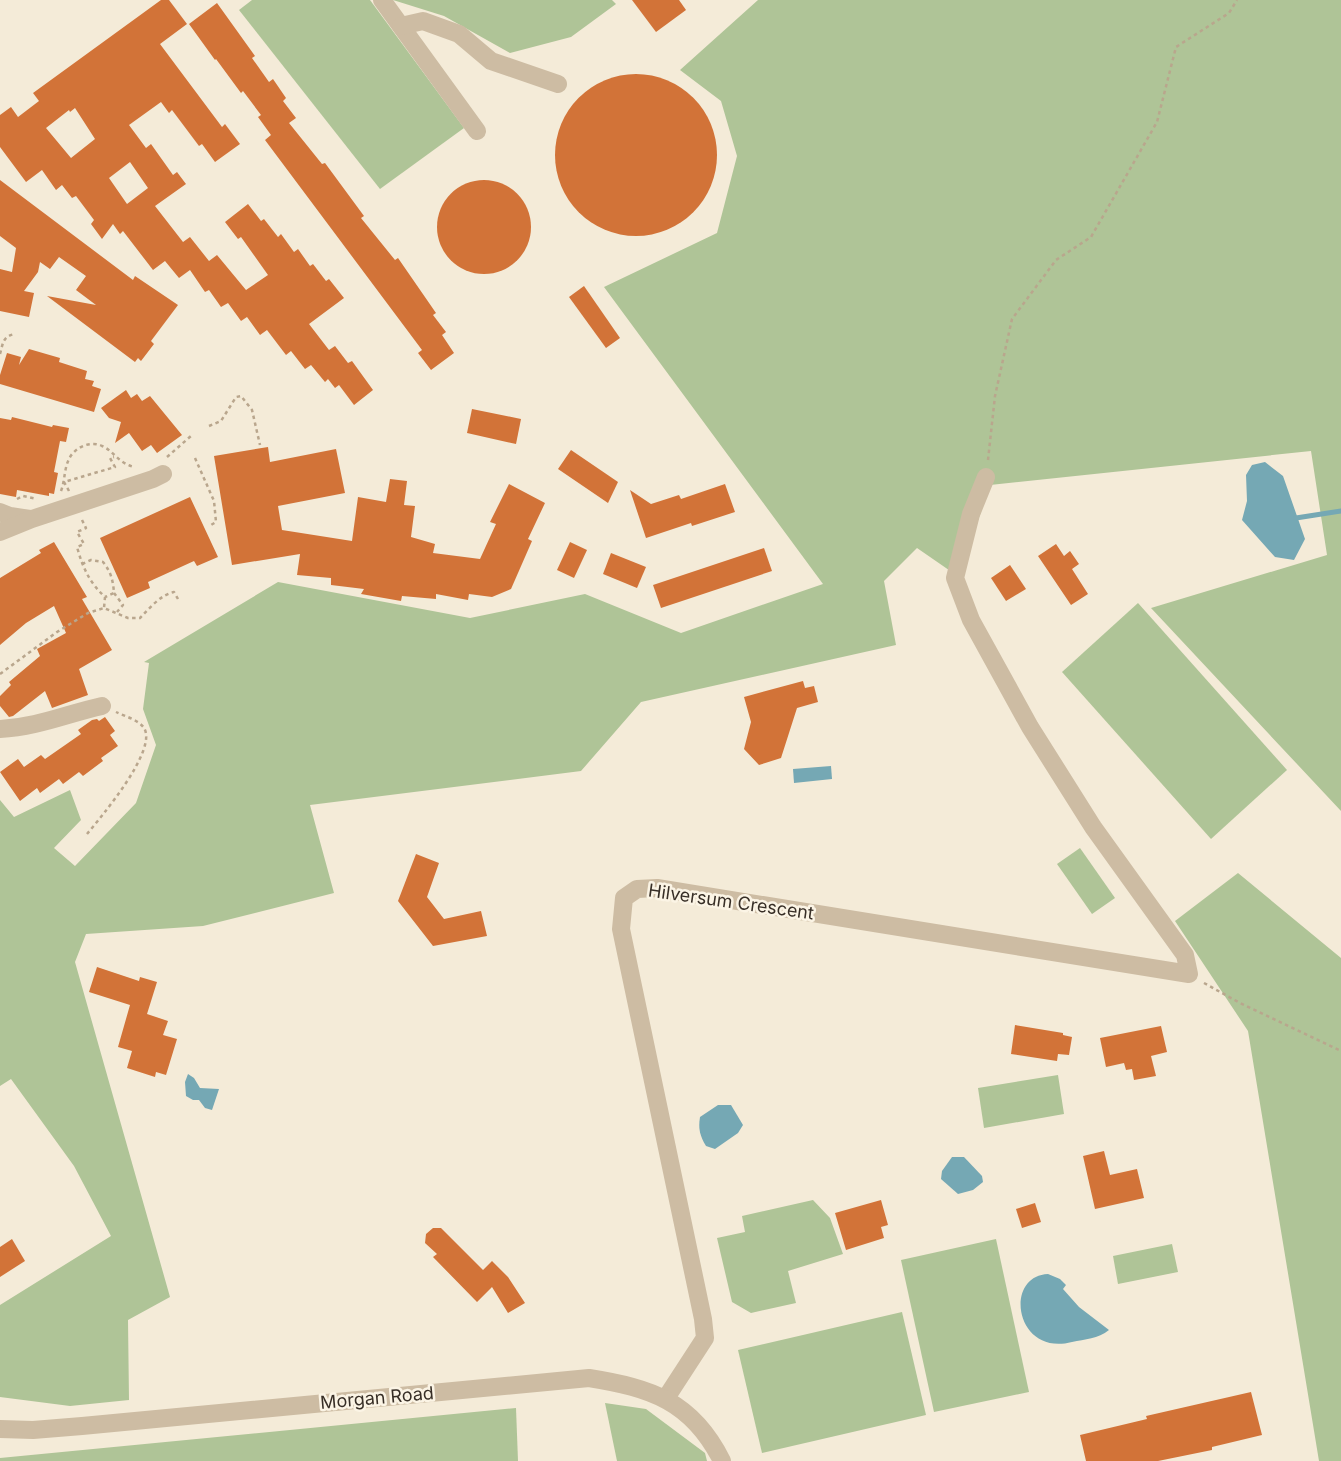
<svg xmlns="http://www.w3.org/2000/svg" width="1341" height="1461" viewBox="0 0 1341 1461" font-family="Inter,sans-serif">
<rect width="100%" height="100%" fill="#f4ebd8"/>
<g fill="#afc497">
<polygon points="252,0 370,0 464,128 380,189 239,10"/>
<polygon points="393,0 612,0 616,4 571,37 510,53 444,16"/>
<polygon points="758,0 1341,0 1341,811 1151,608 1327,555 1311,451 990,485 959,577 917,548 884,581 896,645 641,702 581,771 310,805 334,893 203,926 86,934 75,962 170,1297 128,1320 129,1400 70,1406 0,1397 0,1305 111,1236 74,1166 11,1079 0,1086 0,800 14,817 70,790 81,820 54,848 75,866 136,803 156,745 143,709 149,663 144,662 278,582 470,618 585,594 681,633 823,584 604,287 717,233 737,156 721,101 680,70"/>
<polygon points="1138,603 1287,770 1211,839 1062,672"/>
<polygon points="1080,848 1115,898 1092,914 1057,864"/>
<polygon points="1238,873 1341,958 1341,1461 1319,1461 1248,1031 1175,921"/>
<polygon points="1058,1075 1064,1114 984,1128 978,1088"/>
<polygon points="813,1200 830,1218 843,1254 788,1271 796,1303 751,1313 732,1302 717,1238 745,1232 742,1216"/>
<polygon points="996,1239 1029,1392 934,1412 901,1260"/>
<polygon points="1172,1244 1178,1272 1118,1284 1113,1256"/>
<polygon points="902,1312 926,1415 762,1453 738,1350"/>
<polygon points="605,1403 646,1409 705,1453 707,1461 617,1461"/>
<polygon points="516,1408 518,1461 0,1461 0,1458"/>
</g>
<g fill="#75a8b4">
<polygon points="1265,462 1283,476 1305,539 1294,560 1275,557 1242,520 1247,501 1246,475 1252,465"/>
<polygon points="831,766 832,779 794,783 793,769"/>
<polygon points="188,1074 194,1078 200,1088 219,1089 212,1110 205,1108 199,1100 193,1100 186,1096 185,1082"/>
<path d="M718 1105H731L743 1125 738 1133 715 1149 706 1146C700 1136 698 1129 700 1117Z"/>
<polygon points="952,1157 964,1157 982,1176 983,1182 973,1190 958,1194 941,1179 942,1171"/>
<path d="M1048 1274 1060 1279 1066 1285 1063 1289 1079 1307 1109 1330C1098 1339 1085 1339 1072 1342 1015 1357 1003 1276 1048 1274Z"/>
</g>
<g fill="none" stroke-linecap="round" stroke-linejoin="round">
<polyline stroke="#75a8b4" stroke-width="5" points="1296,518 1341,511"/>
</g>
<g fill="#d27338" fill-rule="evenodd">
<path d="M161 0H169L187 24 160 44 222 127 225 124 240 144 215 162 202 144 199 146 172 110 169 113 161 102 129 125 146 148 151 144 173 175 177 172 186 184 155 206 183 242 190 237 209 261 217 255 246 290 268 275 241 237 238 239 225 222 248 204 261 221 264 219 278 237 281 234 294 252 298 249 310 266 313 264 326 281 329 279 344 298 309 324 329 350 335 346 348 363 352 361 373 390 354 405 339 385 335 388 328 379 325 382 311 365 305 369 291 351 286 355 267 330 260 335 247 317 241 321 228 303 221 307 209 290 205 292 190 270 179 278 165 261 153 270 123 231 120 234 113 224 102 239 91 224 94 220 76 196 72 198 62 185 56 190 42 170 26 182 0 147V115L11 107 18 117 39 101 33 93ZM75 108 95 139 71 158 46 128 69 110 70 112ZM130 162 148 188 127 204 109 178Z"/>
<polygon points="632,0 679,0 686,10 656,32"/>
<polygon points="217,3 255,56 252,58 269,82 273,79 286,98 283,101 296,118 289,123 322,164 325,163 364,216 361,218 395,260 398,258 436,313 433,315 446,332 442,335 454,353 431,370 418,353 422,350 265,140 271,135 258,117 261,115 243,91 241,93 216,59 215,60 189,24"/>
<circle cx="636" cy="155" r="81"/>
<circle cx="484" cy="227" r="47"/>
<polygon points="0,180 133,280 135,276 178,305 151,341 154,344 141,361 138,358 135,362 47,296 96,305 76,290 86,276 59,257 50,269 40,262 38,272 24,291 34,293 29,317 0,311 0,269 12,272 16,248 0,236"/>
<polygon points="584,286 620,338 606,348 569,297"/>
<polygon points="29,349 60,358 59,362 87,371 85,379 94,381 92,386 101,389 94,412 0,384 0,375 7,353 21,357 19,365"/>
<polygon points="126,390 131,398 137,394 142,401 150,396 182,435 157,453 151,445 142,451 129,433 115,443 121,422 109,418 101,408"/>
<polygon points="472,409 521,419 516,444 467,433"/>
<polygon points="12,417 52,427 53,425 69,428 66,442 60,441 54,472 58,473 54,494 49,493 49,496 17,490 16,497 0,494 0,418 11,420"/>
<polygon points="268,447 270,462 336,449 345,493 278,506 282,530 352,541 358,497 386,502 390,479 407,481 404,505 415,506 411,537 435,544 433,553 480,559 496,524 490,522 509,484 545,503 528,539 532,541 511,589 492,597 469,594 468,600 436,594 436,599 402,596 401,601 361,594 364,589 331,585 331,578 297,575 300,554 232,565 214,456"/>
<polygon points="571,450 618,482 608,503 558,469"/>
<polygon points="725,484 735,512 692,526 691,523 646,538 630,490 651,504 679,495 681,499"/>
<polygon points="190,497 218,557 197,566 194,561 148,582 150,588 127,598 100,538"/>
<polygon points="54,542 87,597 82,599 112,650 79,669 88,695 52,708 45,691 13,716 9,717 0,706 0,696 11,685 9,682 40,656 37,649 66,633 54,606 26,623 0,645 0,578 41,553 39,550"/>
<polygon points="570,542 587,550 574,578 557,570"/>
<polygon points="1056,544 1064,556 1070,551 1079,564 1072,569 1088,594 1071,605 1038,556"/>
<polygon points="764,548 772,571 661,608 653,585"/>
<polygon points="611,553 646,567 637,588 603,574"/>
<polygon points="1010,565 1026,589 1006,601 991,578"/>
<polygon points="803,681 805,688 814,686 818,702 797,708 781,758 759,765 744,749 751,722 744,697"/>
<polygon points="105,717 115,731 110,735 118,746 101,758 103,761 83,776 79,772 63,784 59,779 40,793 37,788 20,801 0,772 18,759 24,767 41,755 45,759 81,734 78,730 92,720 97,719 99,721"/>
<polygon points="416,854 439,863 427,897 444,919 481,911 487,936 433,946 398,901"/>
<polygon points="97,967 139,981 140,977 157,982 147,1014 168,1021 163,1035 177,1039 166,1075 156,1072 155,1077 127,1068 132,1051 118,1047 130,1005 89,992"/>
<polygon points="1015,1025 1063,1033 1063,1035 1072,1037 1069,1055 1058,1054 1057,1061 1011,1054"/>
<polygon points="1161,1026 1167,1052 1151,1056 1156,1076 1134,1080 1132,1069 1126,1070 1124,1063 1106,1067 1100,1038"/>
<polygon points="1104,1151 1110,1175 1137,1169 1144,1198 1095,1209 1083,1156"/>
<polygon points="881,1200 888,1225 881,1227 884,1238 846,1250 835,1213"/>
<polygon points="1035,1203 1041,1222 1022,1228 1016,1209"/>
<polygon points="433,1228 441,1228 483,1270 492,1261 508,1277 525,1303 508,1313 492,1287 477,1302 433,1257 437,1254 425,1243 426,1234"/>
<polygon points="12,1239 25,1261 0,1277 0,1247"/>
<polygon points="1251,1392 1262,1435 1212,1447 1212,1450 1158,1461 1086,1461 1080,1435 1147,1419 1146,1416"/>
</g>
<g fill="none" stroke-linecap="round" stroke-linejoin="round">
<g stroke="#b9a68d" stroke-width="2.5" stroke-dasharray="3.5 3.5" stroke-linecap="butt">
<path d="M0 354C3 343 3 336 15 334"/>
<polyline points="209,426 221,421 236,397 241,396 252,410 260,445"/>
<polyline points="167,457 191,436"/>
<polyline points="195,458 214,501 216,522 211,525"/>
<polyline points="988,460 995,396 1012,319 1056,260 1091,237 1157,122 1176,47 1229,13 1237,0"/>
<path d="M61 491C65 481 64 469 69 459 74 448 90 440 102 446 114 451 118 463 134 467"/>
<polyline points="69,491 64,482 115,467 110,458 114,457"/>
<polyline points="17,499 23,496 37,499"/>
<path d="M82 520 86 528 77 532 84 544 77 547C83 568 89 582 105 597L104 608"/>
<path d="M82 564 91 560 103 562C111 572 113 580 114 593L105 597"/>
<polyline points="114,593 123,605 117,612"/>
<path d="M0 674 57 632 88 613 104 608 128 618H140C150 608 160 595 174 592L178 599"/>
<path d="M87 834C101 817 158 750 144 728 139 720 124 716 116 712"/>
<polyline points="1204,983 1240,1003 1341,1051"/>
</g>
<g stroke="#cdbca3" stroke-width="18">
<polyline points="382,0 477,131"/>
<polyline points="401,26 423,21 459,34 491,61 558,84"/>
<polyline points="0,512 10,516 30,519"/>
<polyline points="0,532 32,519 153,479 163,474"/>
<path d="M0 729C38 727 66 714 102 706"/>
<polyline points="666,1398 705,1338 703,1319 621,929 624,898 637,889 657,888 1189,974 1185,955 1093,827 1030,727 971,620 955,578 971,514 986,477"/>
<path d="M0 1429 33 1430 82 1426 589 1378C651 1388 692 1401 722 1461"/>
</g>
</g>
<g text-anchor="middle" stroke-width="5" stroke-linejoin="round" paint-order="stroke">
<g font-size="18" fill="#372e26" stroke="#fbf4e5">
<text transform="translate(731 902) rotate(8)" y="6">Hilversum Crescent</text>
<text transform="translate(377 1398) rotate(-5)" y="6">Morgan Road</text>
</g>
</g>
</svg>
